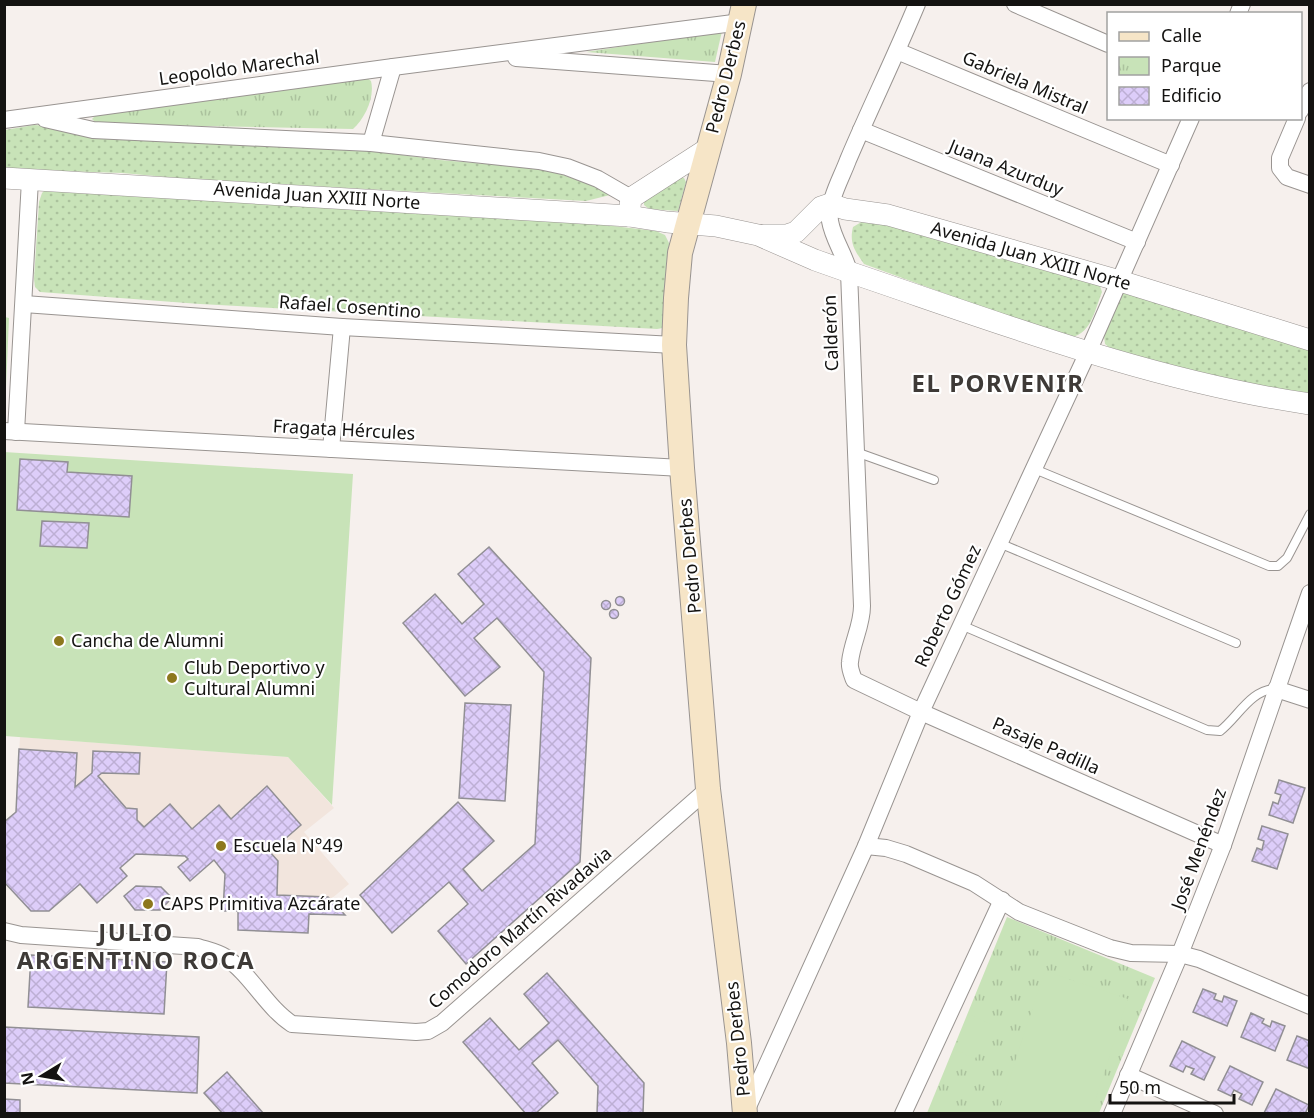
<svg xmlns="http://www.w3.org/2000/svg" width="1314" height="1118" viewBox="0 0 1314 1118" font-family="'Noto Sans',sans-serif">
<defs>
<pattern id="grass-dots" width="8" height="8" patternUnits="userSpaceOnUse" patternTransform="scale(1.5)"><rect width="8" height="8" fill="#c8e3b8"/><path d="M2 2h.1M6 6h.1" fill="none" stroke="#abc29d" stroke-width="1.8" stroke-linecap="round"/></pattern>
<pattern id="park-tufts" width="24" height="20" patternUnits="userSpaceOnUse" patternTransform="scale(1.5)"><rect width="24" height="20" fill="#c8e3b8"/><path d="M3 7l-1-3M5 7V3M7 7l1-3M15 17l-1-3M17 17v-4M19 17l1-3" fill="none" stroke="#abc29d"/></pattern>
<pattern id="building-cross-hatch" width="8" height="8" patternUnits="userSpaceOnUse" patternTransform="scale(1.5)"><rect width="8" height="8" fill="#ddcdf9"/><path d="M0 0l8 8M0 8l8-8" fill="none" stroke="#bdafd4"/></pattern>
</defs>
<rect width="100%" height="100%" fill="#f6f0ed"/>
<polygon fill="#f2e5dd" points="20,737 288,757 334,808 304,832 349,884 331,899 345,915 309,914 308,933 238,930 238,911 223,911 225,874 214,861 190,881 178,867 187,859 185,856 136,854 120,868 127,876 97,903 80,884 49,911 31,911 5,822 16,812"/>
<g fill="url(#grass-dots)">
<polygon points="34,125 326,145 440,160 546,169 597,187 610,195 586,201 200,180 122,173 5,169 5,130"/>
<polygon points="681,177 684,178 686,182 678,211 649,209 644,205 644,202"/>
<polygon points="46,189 570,221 656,231 665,235 669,243 667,322 663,328 657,329 200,304 40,292 35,287 34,279 39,202 42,193"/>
<path d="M863 221H878L1100 286 1102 292C1094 312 1091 336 1067 338L864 264C855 251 849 243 853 227Z"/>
<polygon points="1123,292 1309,345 1309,397 1266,390 1111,349 1105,344 1104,336 1119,295"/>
</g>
<g fill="url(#park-tufts)">
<polygon points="722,31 715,62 586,52"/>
<path d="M367 78 371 81C375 97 365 118 353 129L97 124 92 119 97 114Z"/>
<polygon points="1007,917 1155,978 1099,1113 927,1113"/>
</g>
<g fill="#c8e3b8">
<polygon points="5,317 9,318 5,411 4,317"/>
<polygon points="4,452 353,474 332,805 288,757 5,736"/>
<polygon points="1045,971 1128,999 1091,1113 998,1113"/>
<polygon points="971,1015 992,1025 975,1059 954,1049"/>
</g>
<g fill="url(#building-cross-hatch)" stroke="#918f94" stroke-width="1.5">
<polygon points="20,459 68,462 67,472 132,476 129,517 17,510"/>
<polygon points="42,521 89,523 87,548 40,546"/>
<polygon points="489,547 591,658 580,862 466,964 438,931 468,904 449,882 392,933 360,895 458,802 494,841 463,869 482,891 535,844 544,672 497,618 474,638 500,667 465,696 403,623 435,594 462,624 484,604 458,574"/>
<circle cx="620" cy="601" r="4.5"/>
<circle cx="606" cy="605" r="4.5"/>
<circle cx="614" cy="614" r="4.5"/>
<polygon points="465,703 511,705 505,801 459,798"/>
<polygon points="19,749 77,753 75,787 92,773 93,751 140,753 139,774 102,773 98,776 126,808 137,809 137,820 144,827 170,804 192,829 219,805 231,819 267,786 301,825 270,852 278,861 277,895 328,897 345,915 309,914 308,933 238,930 238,911 223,911 225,874 214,860 190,881 178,867 188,859 185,856 136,854 120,868 127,876 97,903 80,884 49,911 31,911 4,882 4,822 16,812"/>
<polygon points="1279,780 1305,788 1293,823 1269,815 1273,802 1278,804 1281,795 1275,793"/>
<polygon points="1262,826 1288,834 1277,869 1252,861 1257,848 1262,850 1264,841 1258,839"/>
<polygon points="136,886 161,887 172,898 160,910 135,910 124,896"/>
<polygon points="31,955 167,962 164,1014 28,1007"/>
<polygon points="547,973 644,1083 643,1114 597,1114 598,1086 558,1040 532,1063 558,1093 535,1114 526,1114 463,1042 490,1018 519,1050 549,1023 524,994"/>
<polygon points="1203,989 1216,994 1214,999 1222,1002 1224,996 1237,1001 1227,1026 1193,1012"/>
<polygon points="1251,1013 1264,1019 1262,1023 1270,1027 1272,1021 1285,1026 1275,1051 1241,1037"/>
<polygon points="4,1027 199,1037 197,1093 4,1083"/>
<polygon points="1297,1036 1310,1041 1308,1046 1310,1047 1310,1069 1287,1060"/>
<polygon points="1182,1041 1215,1057 1204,1080 1191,1074 1194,1069 1186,1066 1183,1072 1170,1066"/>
<polygon points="1230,1066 1263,1082 1252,1105 1239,1099 1242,1094 1234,1090 1231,1096 1218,1090"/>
<polygon points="227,1072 264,1114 223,1114 204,1093"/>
<polygon points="1276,1089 1309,1105 1305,1114 1264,1113"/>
<polygon points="4,1099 20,1100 20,1114 4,1114"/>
</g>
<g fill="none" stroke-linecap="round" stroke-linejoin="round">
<g stroke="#999491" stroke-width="10">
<g id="service">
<polyline points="856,452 934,480"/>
<polyline points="1032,468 1269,566 1278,566 1287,558 1310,514"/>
<polyline points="999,543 1236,643"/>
<path d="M961 625 1207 730 1220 731C1238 717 1251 689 1276 689"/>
</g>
</g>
<g stroke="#999491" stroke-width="18">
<g id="minor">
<path d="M917 4C895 57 870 108 848 160 841 179 828 200 830 221 833 239 845 255 849 272L862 606C862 626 852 642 850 662 849 668 852 674 854 680L921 712 1223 845"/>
<polyline points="1015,4 1108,44"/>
<polyline points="1238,14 1242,4"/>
<polyline points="897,51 1171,165"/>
<polyline points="516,58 729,74"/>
<polyline points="1300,111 1310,91"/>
<polyline points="1297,118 1280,158 1280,168 1287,177 1310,185"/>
<polyline points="45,119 93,130 371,143 539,161 567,167 598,179 631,198"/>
<polyline points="4,120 393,67 741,22"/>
<polyline points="861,130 1137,242"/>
<polyline points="371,143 393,67"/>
<polyline points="24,304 342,327 674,345"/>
<polyline points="4,431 682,468"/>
<polyline points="16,432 30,180"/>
<polyline points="331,449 342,327"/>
<polyline points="1276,689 1310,700"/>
<polyline points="866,846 886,848 906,854 974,883 1019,912 1110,948 1131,953 1180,954 1199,959 1310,1006"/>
<path d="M4 931 21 935 198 947C207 950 217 952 225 957 251 974 266 1007 292 1024L416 1032 428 1031 442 1023 708 789"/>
<polyline points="1128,1075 1215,1114"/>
<polyline points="746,1111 866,846 921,712 1088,352 1191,118"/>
<polyline points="903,1114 1002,900"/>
<polyline points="1112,1114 1180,954 1223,845 1310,593"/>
</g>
</g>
<g stroke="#999491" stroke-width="22">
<g id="tertiary">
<path d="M4 178 629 216 667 222 716 226 758 235 815 260 849 272C1000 323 1151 381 1310 404"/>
<polyline points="629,216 631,198 707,149"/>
<polyline points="764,235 787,235 796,232 821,207 830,204 845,209 888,215 1120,281 1310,340"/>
</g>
</g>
<g stroke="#999491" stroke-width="26">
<polyline id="secondary" points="744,4 729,74 680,253 676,298 674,345 682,468 708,789 739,1043 745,1114"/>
</g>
<use href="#service" stroke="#fff" stroke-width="8"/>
<use href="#minor" stroke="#fff" stroke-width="16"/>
<use href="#tertiary" stroke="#fff" stroke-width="21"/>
<use href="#secondary" stroke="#f6e5c7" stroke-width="24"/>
</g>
<g fill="#8d781d" stroke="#fff" stroke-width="2">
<circle cx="59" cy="641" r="6"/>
<circle cx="172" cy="678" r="6"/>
<circle cx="221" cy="846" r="6"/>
<circle cx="148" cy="904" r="6"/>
</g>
<g text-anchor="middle" stroke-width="4.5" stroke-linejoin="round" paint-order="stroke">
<g font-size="18" fill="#141311" stroke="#fff">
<text transform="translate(239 68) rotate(-8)" y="6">Leopoldo Marechal</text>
<text transform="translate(726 77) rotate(-76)" y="6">Pedro Derbes</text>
<text transform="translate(1025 83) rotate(23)" y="6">Gabriela Mistral</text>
<text transform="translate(1006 168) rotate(22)" y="6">Juana Azurduy</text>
<text transform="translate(317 196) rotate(4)" y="6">Avenida Juan XXIII Norte</text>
<text transform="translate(1031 256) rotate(16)" y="6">Avenida Juan XXIII Norte</text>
<text transform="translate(350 307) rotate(4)" y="6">Rafael Cosentino</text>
<text transform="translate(831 333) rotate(-92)" y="6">Calderón</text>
<text transform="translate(344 430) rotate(3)" y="6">Fragata Hércules</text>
<text transform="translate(690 556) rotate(-95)" y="6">Pedro Derbes</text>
<text transform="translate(948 606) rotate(-65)" y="6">Roberto Gómez</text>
<text transform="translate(1046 746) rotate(24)" y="6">Pasaje Padilla</text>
<text transform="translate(1199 849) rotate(-70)" y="6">José Menéndez</text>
<text transform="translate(520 928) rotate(-41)" y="6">Comodoro Martín Rivadavia</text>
<text transform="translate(738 1039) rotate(-96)" y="6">Pedro Derbes</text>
</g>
<g font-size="18" fill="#141311" stroke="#fff" text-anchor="start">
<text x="71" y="647">Cancha de Alumni</text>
<text x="184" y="674">Club Deportivo y<tspan x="184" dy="21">Cultural Alumni</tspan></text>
<text x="233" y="852">Escuela N°49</text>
<text x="160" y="910">CAPS Primitiva Azcárate</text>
</g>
<g font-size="24" font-weight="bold" letter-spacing="1.5" fill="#3e3a37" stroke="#fff">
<text x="998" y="392">EL PORVENIR</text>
<text x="136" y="941">JULIO<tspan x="136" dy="28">ARGENTINO ROCA</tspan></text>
</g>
</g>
<rect width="1314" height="1118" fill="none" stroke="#141311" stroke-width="12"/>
<rect x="1107" y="12" width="195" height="108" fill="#ffffff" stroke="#a1a1a0" stroke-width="1.5"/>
<rect x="1119" y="32" width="30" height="9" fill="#f6e5c7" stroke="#a1a1a0" stroke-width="1.5"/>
<text x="1161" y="42" font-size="18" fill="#141311">Calle</text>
<rect x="1119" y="57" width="30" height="18" fill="url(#park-tufts)" stroke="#a1a1a0" stroke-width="1.5"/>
<text x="1161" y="72" font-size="18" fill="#141311">Parque</text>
<rect x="1119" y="87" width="30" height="18" fill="url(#building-cross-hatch)" stroke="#a1a1a0" stroke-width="1.5"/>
<text x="1161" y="102" font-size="18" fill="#141311">Edificio</text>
<g transform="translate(42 1076) rotate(259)" stroke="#ffffff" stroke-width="4.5" paint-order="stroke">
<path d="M0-4.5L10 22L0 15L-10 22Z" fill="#141311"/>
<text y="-9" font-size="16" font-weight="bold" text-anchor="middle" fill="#141311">N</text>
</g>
<path d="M1110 1094v9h124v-9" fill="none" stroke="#141311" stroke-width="3"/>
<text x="1119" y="1094" font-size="18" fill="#141311" stroke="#ffffff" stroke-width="4.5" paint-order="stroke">50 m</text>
</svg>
